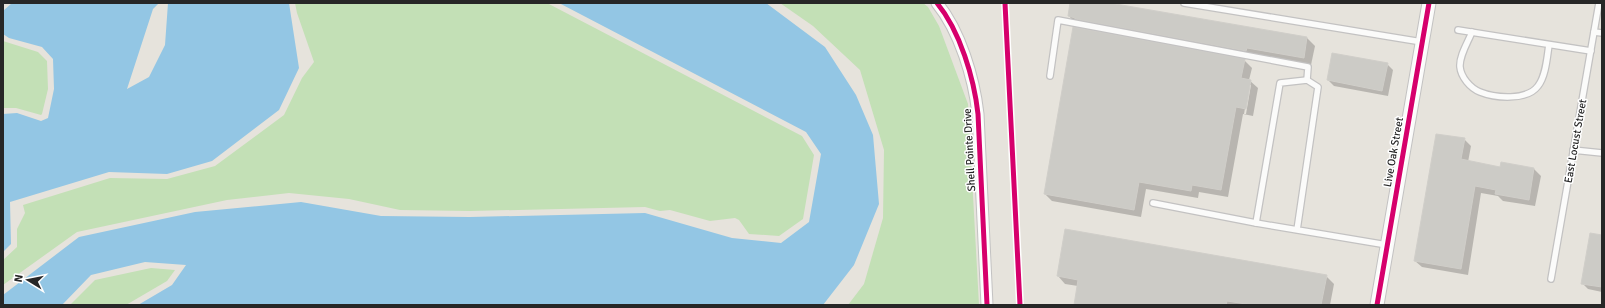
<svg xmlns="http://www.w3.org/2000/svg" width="1605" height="308" viewBox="0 0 1605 308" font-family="Signika,sans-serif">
<rect width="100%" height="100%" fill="#e6e3dc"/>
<g fill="#c3e0b6">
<polygon points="295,3 547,3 802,136 814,155 803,219 779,236 749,234 739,220 735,218 710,221 670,210 660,211 645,207 470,211 400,210 349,199 289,193 227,200 77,232 3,285 3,260 17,247 17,229 25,213 23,205 110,178 167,179 215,166 284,115 302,78 314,62 297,13"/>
<polygon points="780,3 923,3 928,7 939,26 968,104 979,305 848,305 864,284 883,218 884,150 860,70 813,26"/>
<polygon points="3,41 38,52 47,61 48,89 42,114 41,115 16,108 3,108"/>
<polygon points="151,268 175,270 167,281 126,305 70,305 95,280"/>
</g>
<g fill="#93c6e4">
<polygon points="12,3 159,3 153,9 127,89 149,77 165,45 168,3 289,3 299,68 279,110 212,161 167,174 109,172 10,202 11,244 3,252 3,114 17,113 41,121 48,118 54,89 53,59 42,47 9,38 3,34 3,11"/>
<polygon points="559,3 766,3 825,47 856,95 873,135 879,204 854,265 823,305 138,305 172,285 186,265 145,262 91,275 62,305 3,305 3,295 79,237 195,212 301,202 381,216 470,217 645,213 732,238 781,243 809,222 821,154 806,132"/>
</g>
<g fill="#0003" fill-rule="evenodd">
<polygon points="1071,3 1104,3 1307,38 1315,46 1311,65 1076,24 1069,16"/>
<path d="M1244 60 1252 68 1249 80 1258 88 1253 116 1243 114 1228 197 1199 192 1198 198 1146 189 1141 217 1052 201 1045 194ZM1249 85H1251L1246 114H1244Z"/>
<polygon points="1387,64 1393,70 1388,96 1334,86 1328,80"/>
<polygon points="1464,139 1471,146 1468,162 1501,168 1501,164 1534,169 1541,176 1535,206 1503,201 1498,196 1481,193 1468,275 1422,267 1415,261"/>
<polygon points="1602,236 1602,292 1588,289 1582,283"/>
<polygon points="1058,276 1326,276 1334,284 1330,305 1075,305 1078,286 1065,284"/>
</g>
<g fill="#cccbc6" stroke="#d0cec9">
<polygon points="1070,3 1110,3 1307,37 1304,58 1247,48 1246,51 1075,19 1075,18 1068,16"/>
<polygon points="1073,27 1245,59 1241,78 1251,80 1246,109 1236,107 1221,190 1192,185 1191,191 1139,182 1134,210 1044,194"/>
<polygon points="1332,53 1388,63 1382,91 1327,80"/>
<polygon points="1436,134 1465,138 1461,159 1500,167 1501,162 1534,168 1529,200 1495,194 1496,190 1475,186 1461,269 1414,261"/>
<polygon points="1065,229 1327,275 1321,305 1252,305 1227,301 1226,305 1074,305 1078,280 1057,276"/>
<polygon points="1590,233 1602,235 1602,287 1581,284"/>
</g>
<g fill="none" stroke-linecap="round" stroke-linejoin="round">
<g stroke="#c3c2c2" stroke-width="8">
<g id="service">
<polyline points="1184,3 1422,42"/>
<polyline points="1458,30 1591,51"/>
<path d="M1472 32C1468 42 1459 56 1460 67 1461 77 1470 88 1480 92 1495 98 1527 101 1538 86 1546 76 1547 57 1549 45"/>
<polyline points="1594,32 1602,33"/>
<polyline points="1050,76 1058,20 1308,67 1307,80"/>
<polyline points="1573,150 1602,153"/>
<polyline points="1153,203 1256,223"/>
<polyline points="1297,230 1318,87 1307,80 1280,83 1256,223 1387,245"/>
<polyline points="1551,279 1599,3"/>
</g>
</g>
<g stroke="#c3c2c2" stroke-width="13">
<path id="minor" d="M937 3C960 31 974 78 978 114L987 305"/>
</g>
<g stroke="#c3c2c2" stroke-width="15">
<polyline id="tertiary" points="1377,305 1429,3"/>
</g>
<use href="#service" stroke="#fbfbfa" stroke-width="5.5"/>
<use href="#minor" stroke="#fbfbfa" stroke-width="11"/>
<use href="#tertiary" stroke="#fbfbfa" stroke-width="13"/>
<g stroke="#fff" stroke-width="8">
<g id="cycleway">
<path d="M937 3C960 31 974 78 978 114L987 305"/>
<polyline points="1005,3 1020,305"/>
<polyline points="1377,305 1429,3"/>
</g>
</g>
<use href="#cycleway" stroke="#d6006c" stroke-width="5"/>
</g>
<g text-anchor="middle" stroke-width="3" stroke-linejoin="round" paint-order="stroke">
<g font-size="11" fill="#272727" stroke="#fff">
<text transform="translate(1575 141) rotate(-80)" y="4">East Locust Street</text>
<text transform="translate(969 150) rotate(-93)" y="4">Shell Pointe Drive</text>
<text transform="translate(1393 152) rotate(-80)" y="4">Live Oak Street</text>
</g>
</g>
<rect width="1605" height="308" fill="none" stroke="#272727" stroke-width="8"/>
<g transform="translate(28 280) rotate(280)" stroke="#ffffff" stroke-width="3" paint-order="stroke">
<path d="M0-3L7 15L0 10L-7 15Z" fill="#272727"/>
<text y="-6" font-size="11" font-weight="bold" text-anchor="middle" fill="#272727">N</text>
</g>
</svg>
